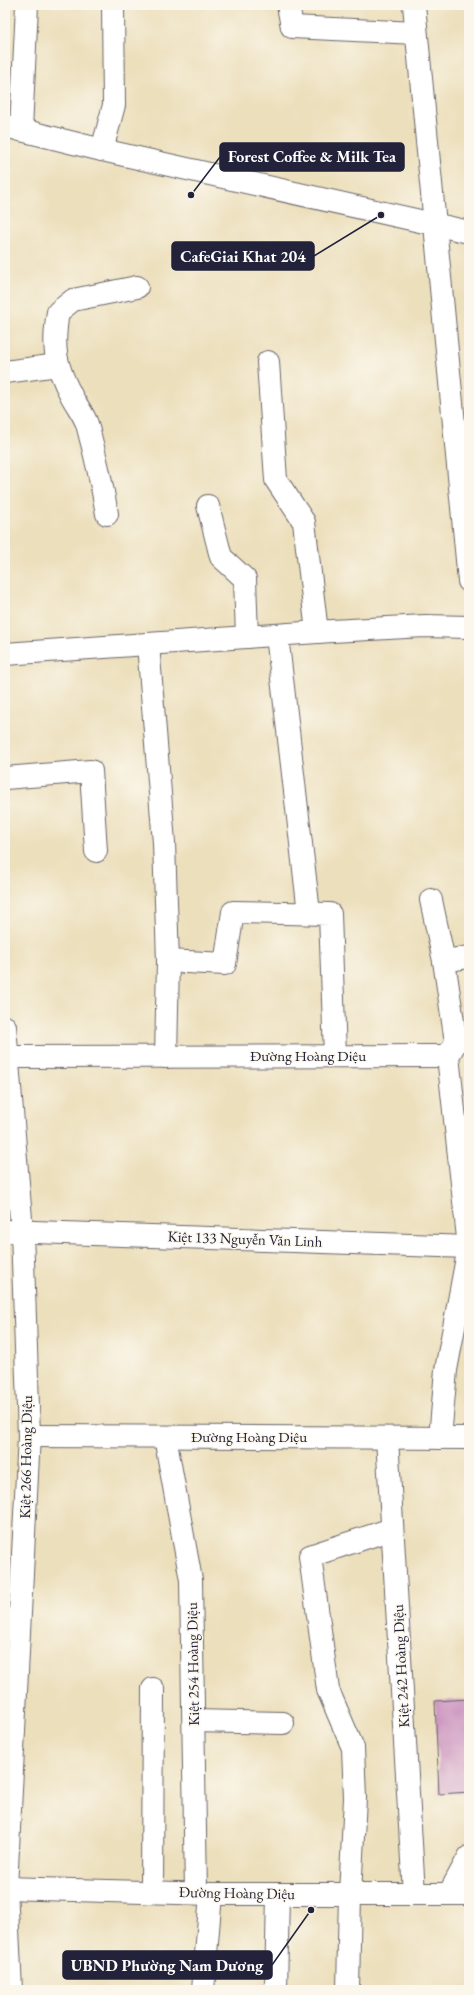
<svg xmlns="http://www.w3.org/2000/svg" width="474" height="1995" viewBox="0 0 474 1995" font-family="'EB Garamond',serif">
<rect width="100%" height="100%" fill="#fbf7ec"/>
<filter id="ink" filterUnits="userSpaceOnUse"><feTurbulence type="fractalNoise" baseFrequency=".025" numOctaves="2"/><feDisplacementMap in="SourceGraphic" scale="8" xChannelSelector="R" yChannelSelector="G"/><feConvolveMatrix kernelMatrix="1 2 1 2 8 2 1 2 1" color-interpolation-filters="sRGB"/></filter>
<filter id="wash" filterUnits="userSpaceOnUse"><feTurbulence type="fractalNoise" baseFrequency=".012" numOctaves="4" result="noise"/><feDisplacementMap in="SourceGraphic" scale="16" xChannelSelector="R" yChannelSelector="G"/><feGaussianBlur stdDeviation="0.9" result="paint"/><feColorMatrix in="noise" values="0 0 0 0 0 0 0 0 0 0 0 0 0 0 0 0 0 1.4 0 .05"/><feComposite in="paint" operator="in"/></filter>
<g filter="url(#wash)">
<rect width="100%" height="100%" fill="#ecdfbc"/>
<g id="blocks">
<polygon fill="#cb93bf" points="469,1699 469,1792 439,1794 435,1701"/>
</g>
</g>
<g filter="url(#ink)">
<use href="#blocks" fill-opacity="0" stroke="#696468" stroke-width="1"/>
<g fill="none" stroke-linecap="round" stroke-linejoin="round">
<g stroke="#696468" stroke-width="24">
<g id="minor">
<polyline points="288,5 292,27 416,33"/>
<polyline points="414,5 469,581"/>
<polyline points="5,126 102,150 469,232"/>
<polyline points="21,130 27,5"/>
<polyline points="102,150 114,105 113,5"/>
<polyline points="268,362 276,480 304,522 317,632"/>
<polyline points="5,372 58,365"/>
<polyline points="208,506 221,557 245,579 247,637"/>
<path d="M107 514C102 484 95 454 87 424 84 415 77 406 72 397 55 365 52 348 58 312L73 300 137 287"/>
<polyline points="277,635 309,913"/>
<polyline points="148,644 164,843 168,961 166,1057"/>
<polyline points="5,654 332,631 425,626 469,627"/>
<polyline points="5,778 91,771 96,851"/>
<polyline points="431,900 444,961 456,1042 448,1056"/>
<polyline points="168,961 225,964 233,912 330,914 335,1056"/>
<polyline points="444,961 469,957"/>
<polyline points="5,1027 22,1231 29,1436 6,1888 11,1990"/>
<polyline points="8,1057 448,1056"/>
<polyline points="5,1231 469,1247"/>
<polyline points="29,1436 469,1438"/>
<polyline points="165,1437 191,1580 196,1893"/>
<polyline points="387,1438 414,1894"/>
<polyline points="440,1438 446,1370 469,1247 448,1056"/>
<polyline points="194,1721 283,1723"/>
<polyline points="152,1892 153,1689"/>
<polyline points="449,1894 469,1857"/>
<polyline points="203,1990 211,1894"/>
<polyline points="276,1990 278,1894"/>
<polyline points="348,1990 350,1894 355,1798 353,1748 328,1690 310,1556 392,1529"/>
</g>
</g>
<g stroke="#696468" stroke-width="24">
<polyline id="major" points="5,1888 211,1894 469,1894"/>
</g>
<use href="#minor" stroke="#fff" stroke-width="22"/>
<use href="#major" stroke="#fff" stroke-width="22"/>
</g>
</g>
<g text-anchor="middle" stroke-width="3" stroke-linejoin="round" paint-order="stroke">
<g font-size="15" fill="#22223b" stroke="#fbf7ec">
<text x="308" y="1061">Đường Hoàng Diệu</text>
<text transform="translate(245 1239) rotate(2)" y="5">Kiệt 133 Nguyễn Văn Linh</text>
<text x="249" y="1442">Đường Hoàng Diệu</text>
<text transform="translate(26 1457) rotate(-89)" y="5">Kiệt 266 Hoàng Diệu</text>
<text transform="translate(193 1664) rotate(-91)" y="5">Kiệt 254 Hoàng Diệu</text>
<text transform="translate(401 1666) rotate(-93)" y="5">Kiệt 242 Hoàng Diệu</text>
<text transform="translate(237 1893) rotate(1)" y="5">Đường Hoàng Diệu</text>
</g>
</g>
<path fill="none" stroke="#22223b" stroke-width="1.5" d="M191 195L220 157M381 215L314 256M311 1910L272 1965"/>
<g fill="#22223b" stroke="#fbf7ec" stroke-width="1.5">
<circle cx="191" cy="195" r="4"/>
<circle cx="381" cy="215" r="4"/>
<circle cx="311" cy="1910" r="4"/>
</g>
<g fill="#22223b" stroke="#22223b" stroke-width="1.5">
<rect x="220" y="143" width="184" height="28" rx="4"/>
<rect x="172" y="242" width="142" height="28" rx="4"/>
<rect x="63" y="1951" width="209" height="28" rx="4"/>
</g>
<g font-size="16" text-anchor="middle" font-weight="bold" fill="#fff">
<text x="312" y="162">Forest Coffee &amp; Milk Tea</text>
<text x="243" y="262">CafeGiai Khat 204</text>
<text x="167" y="1971">UBND Phường Nam Dương</text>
</g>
<rect width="474" height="1995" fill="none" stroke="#fbf7ec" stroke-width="20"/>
</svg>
